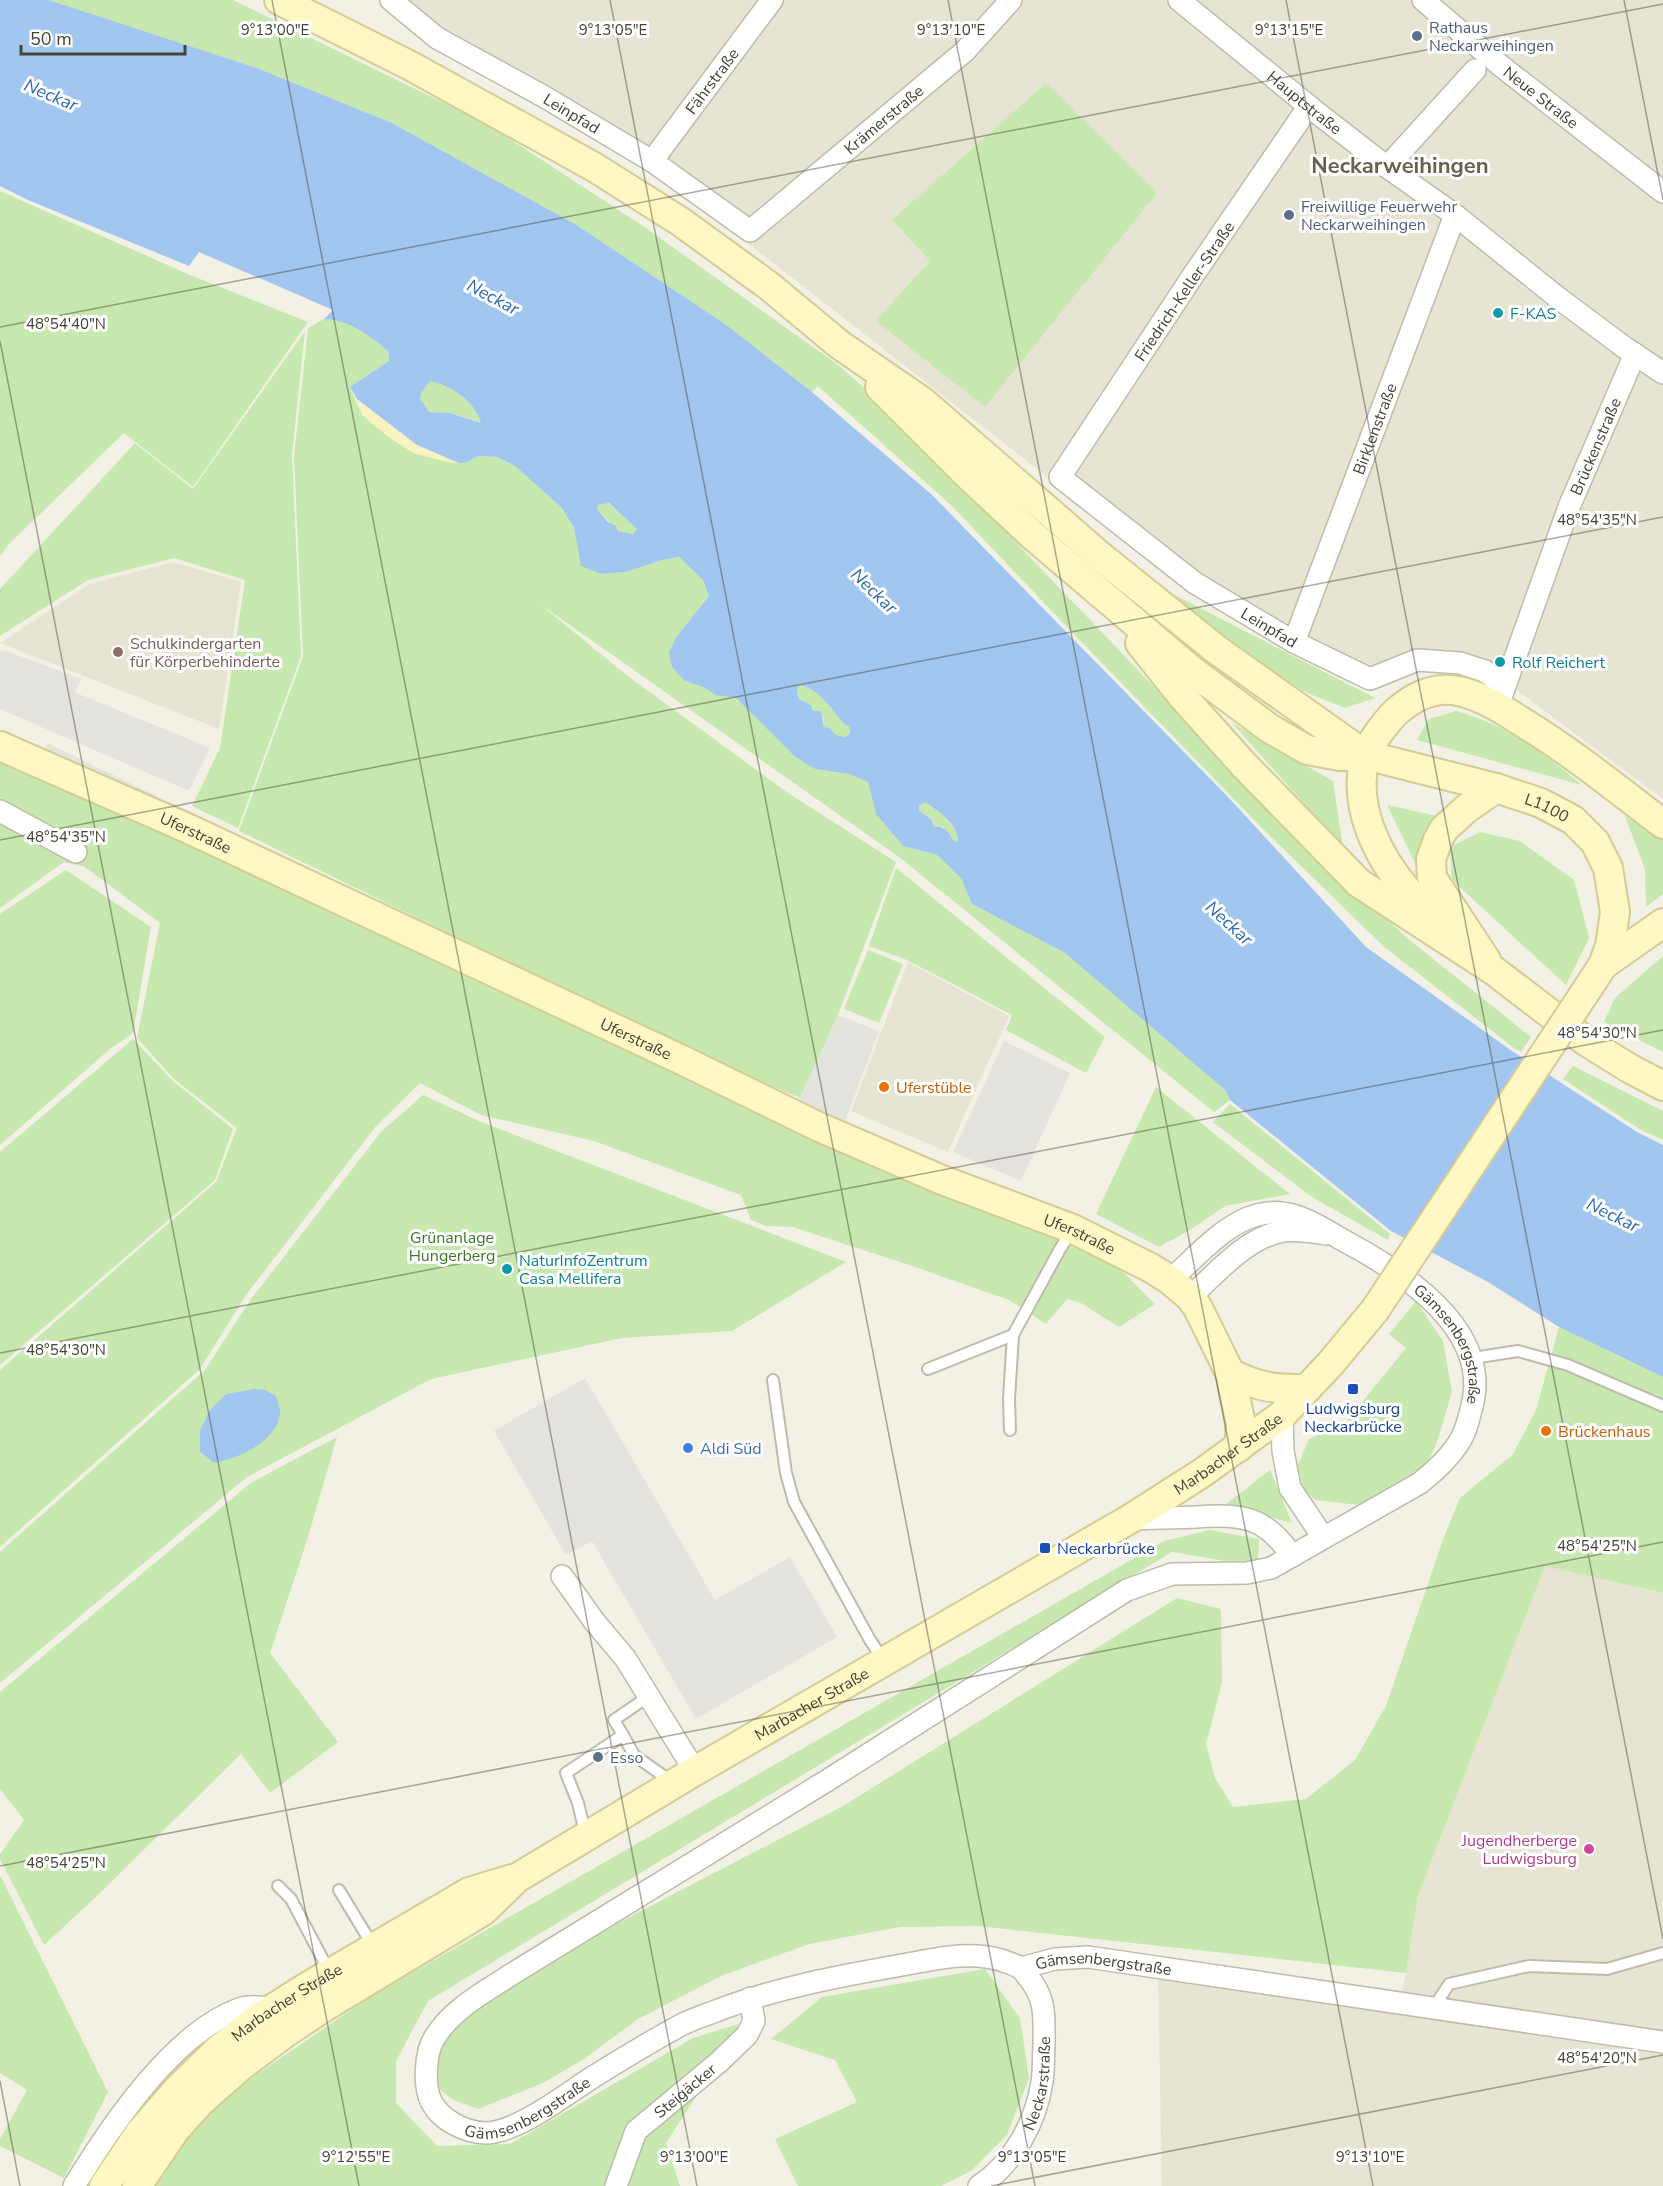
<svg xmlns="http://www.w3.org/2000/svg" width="1663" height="2186" viewBox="0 0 1663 2186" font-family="'Nunito Sans',sans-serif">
<rect width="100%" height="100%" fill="#f3f1e6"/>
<g fill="#e7e4d4">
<polygon points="384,0 1663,0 1663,799 1514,688 1418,664 1368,686 1177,578 641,160"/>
<polygon points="173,562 241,582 219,729 0,643 90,584"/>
<polygon points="908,962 1009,1016 948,1152 851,1111"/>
<polygon points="1545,1566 1663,1593 1663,2186 1162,2186 1158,1978 1398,2010 1406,1973 1418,1896"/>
</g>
<g fill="#c7e8ae">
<polygon points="49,0 233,0 487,124 643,226 837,364 883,404 1279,817 1407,938 1531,1037 1521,1052 1514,1048 1383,946 1263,829 1067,627 952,506 818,386 812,392 728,326 575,224 392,123 257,68"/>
<polygon points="1046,83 1157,193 985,407 876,321 930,261 892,220"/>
<polygon points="0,191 190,275 308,322 193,487 124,433 9,544 0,556"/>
<path d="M324 319C349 320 370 336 388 351L389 361 350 387 362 415 447 462 465 463 478 456 497 457 515 466 561 507 601 574 626 572 662 560 679 557 703 580 709 596 677 636 685 681 703 687 713 693 736 698 795 757 815 769 849 774 868 782 876 814 903 846 937 855 961 878 972 904 1065 953 1225 1090 1230 1100 1214 1112 899 857 540 604 625 674 788 793 896 862 838 1015 800 1098 694 1053 239 831 303 656 294 456 308 328Z"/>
<polygon points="305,331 292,455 301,656 238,828 192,806 220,748 245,580 174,558 88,580 0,636 0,589 135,443 193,489"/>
<path d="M430 380C451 385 476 403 482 424 464 415 447 413 428 412L420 398 422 392Z"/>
<polygon points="608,503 638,529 633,534 618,531 597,509 598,505"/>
<polygon points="1163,589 1375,698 1345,708 1305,692 1231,646"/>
<path d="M799 685C818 687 833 711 845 725L849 726 850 734 844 737 835 736 830 728 824 727 823 716 813 711 811 705 799 699 797 691Z"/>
<path d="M1456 711C1509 726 1540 751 1582 785L1417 740 1429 719Z"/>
<polygon points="1232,723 1333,781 1343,847"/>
<polygon points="0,743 949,1192 1106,1262 1124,1273 1155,1304 1119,1327 1081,1303 1067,1299 1046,1324 1009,1300 918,1268 793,1227 767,1226 751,1220 741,1195 594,1141 481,1115 420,1083 376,1126 246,1295 200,1369 0,1547 0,1370 216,1182 237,1128 175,1080 137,1038 160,923 85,867 64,862 0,908"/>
<path d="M925 802C939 812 957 822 958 841L955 843 944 827 934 826 931 819 919 811V806Z"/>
<polygon points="1387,805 1441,817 1418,869"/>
<polygon points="1625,816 1663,839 1663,894 1646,907 1645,869"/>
<polygon points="1480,832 1520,841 1574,880 1589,938 1566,985 1452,880 1450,847"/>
<polygon points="896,868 1105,1037 1086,1073 1006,1030 1012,1015 907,960 869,946"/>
<polygon points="66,870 151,927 133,1033 110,1049 0,1145 0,914"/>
<polygon points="868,950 903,964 879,1023 844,1009"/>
<polygon points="1663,956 1663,1052 1604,1022 1615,998"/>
<polygon points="133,1039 173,1081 233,1129 215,1180 0,1365 0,1152"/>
<polygon points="1573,1066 1663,1111 1663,1140 1641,1130 1563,1079"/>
<polygon points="1156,1087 1290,1194 1225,1206 1190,1230 1159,1247 1096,1214"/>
<polygon points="423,1095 479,1121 846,1262 732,1331 622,1338 431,1379 247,1477 0,1683 0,1552 205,1370 251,1299 381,1132"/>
<polygon points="1230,1104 1390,1234 1388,1240 1312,1197 1213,1122"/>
<polygon points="1416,1301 1443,1341 1452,1392 1436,1445 1426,1465 1358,1505 1315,1500 1303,1489 1298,1465 1309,1439 1346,1422 1406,1348 1389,1334"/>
<polygon points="1559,1327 1663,1377 1663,1593 1545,1566 1418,1896 1406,1973 978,1926 900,1927 809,1944 721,1976 638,2019 584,2059 543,2083 478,2109 453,2100 430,2081 437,2035 495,1987 843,1806 1177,1598 1221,1609 1222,1682 1206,1744 1215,1778 1233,1807 1306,1799 1355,1760 1386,1706 1444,1537 1460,1498 1513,1454 1536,1410"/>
<polygon points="337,1437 308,1537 270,1653 338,1742 270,1793 241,1754 99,1894 44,1945 0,1859 0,1854 24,1820 0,1789 0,1692 252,1482"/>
<polygon points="1270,1470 1292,1523 1225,1505"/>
<polygon points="1210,1530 1259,1539 1258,1561 1225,1561 1172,1552 428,2001 396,2061 396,2103 437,2146 510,2144 693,2038 738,2024 736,2035 666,2143 680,2186 153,2186 200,2113 370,1997 1164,1541"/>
<polygon points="0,1875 108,2092 64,2178 0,2146 0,2139 27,2090 0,2073"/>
<polygon points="985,1969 1020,2018 1029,2078 1007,2135 971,2171 941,2186 798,2186 775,2139 857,2102 835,2060 771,2039 822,1997"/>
</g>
<polygon fill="#f8f3c1" points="357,400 417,445 459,463 447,462 413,453 387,436 362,415"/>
<g fill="#e4e3de">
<polygon points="3,650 82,679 74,692 210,748 189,791 0,709 0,651"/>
<polygon points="47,743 688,1053 799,1101 838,1015 879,1031 845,1121 800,1101 797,1106 685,1058 45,748"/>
<polygon points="1004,1041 1070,1073 1021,1181 953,1152"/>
<polygon points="585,1378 715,1600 790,1557 837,1637 696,1719 592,1541 566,1555 494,1431"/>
</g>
<g fill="#a1c7f1" fill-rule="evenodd">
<path d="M0 0H49L257 68 392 123 575 224 728 326 812 392 931 494 1229 798 1366 947 1512 1051 1637 1132 1663 1145V1377L1559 1327 1488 1282 1391 1231 1230 1100 1225 1090 1065 953 972 904 961 878 937 855 903 846 876 814 868 782 849 774 815 769 795 757 736 698 716 695 703 687 685 681 672 667 669 652 677 636 709 596 703 580 679 557 662 560 626 572 601 574 581 566 574 528 561 507 515 466 497 457 478 456 465 463H459L417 445 357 399 350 387 389 361 388 351C370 336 349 320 324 319L333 310 199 252 189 266 28 200 0 186ZM430 381C450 385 476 402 481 423L450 413 429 412 420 398 422 392ZM609 503 637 529 633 534 618 531 615 525 608 522 597 509 598 505ZM799 685C818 687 833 711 845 725L849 726 850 734 844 737 835 735 830 728 824 727 821 711H813L811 705 799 699 797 691ZM925 802C939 812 957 822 958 841L955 842C946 831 950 828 934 826L931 819 919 811V806Z"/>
<path d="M254 1389 265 1390 276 1396C277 1400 279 1405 280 1410 281 1440 238 1459 214 1463L200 1452V1430L210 1410 226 1394Z"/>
</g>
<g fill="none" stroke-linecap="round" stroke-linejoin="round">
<g stroke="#bfbaa9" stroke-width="14">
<g id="lane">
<polyline points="1473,1358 1518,1351 1568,1365 1663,1406"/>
<polyline points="928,1369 1013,1335"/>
<polyline points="773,1380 786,1473 794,1502 870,1640 884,1661"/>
<polyline points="1010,1430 1009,1399 1013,1335 1060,1249 1072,1230"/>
<polyline points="623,1735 634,1755 672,1782"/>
<polyline points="586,1836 578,1803 566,1773 623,1735 614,1720 649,1696"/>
<polyline points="278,1886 291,1899 330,1973"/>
<polyline points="339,1890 373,1946"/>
<polyline points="1433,2009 1449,1984 1529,1966 1607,1969 1663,1953"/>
</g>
</g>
<g stroke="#bfbaa9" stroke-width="24">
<g id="street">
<path id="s1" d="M391 0 437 38 543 96 652 161 750 231 965 51 1011 0"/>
<path id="s2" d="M1179 0 1316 112 1387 167 1455 215 1557 297 1624 347 1663 373"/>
<path id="s3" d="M1423 0 1501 66 1663 192"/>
<path id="s4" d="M1309 106 1192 277 1060 477 1195 583 1294 642 1370 679 1417 660 1460 663 1485 671 1505 686"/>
<path id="s5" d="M652 161 772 0"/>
<polyline points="1387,167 1475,70"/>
<path id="s6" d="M1294 642 1455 215"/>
<path id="s7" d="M1501 697 1569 507 1635 354"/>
<polyline points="0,811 76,852"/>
<path id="s8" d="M1170 1280C1196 1258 1223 1224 1257 1215 1293 1205 1320 1228 1350 1244 1409 1276 1494 1333 1471 1410 1468 1422 1465 1434 1458 1444 1448 1459 1434 1472 1420 1483L1271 1568 1247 1573 1172 1574 1127 1590 828 1780 512 1974C485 1992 452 2009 435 2037 425 2052 423 2087 432 2103 442 2121 465 2132 485 2133 517 2133 566 2094 593 2077 622 2059 653 2040 683 2024 695 2018 709 2014 721 2009 780 1987 840 1976 902 1965 926 1961 953 1954 978 1956 994 1957 1007 1961 1021 1968L1055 1959 1088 1957 1663 2042"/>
<path d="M1190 1297C1217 1273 1246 1237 1284 1231 1298 1229 1313 1232 1326 1234"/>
<polyline points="1282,1415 1283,1451 1290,1488 1323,1537"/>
<path d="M1132 1519C1153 1518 1175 1518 1197 1517 1242 1514 1265 1516 1292 1556"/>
<polyline points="562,1576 594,1621 625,1658 695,1771"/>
<path d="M74 2186C110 2127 174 2031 242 2008 251 2005 264 2008 274 2008"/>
<path id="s9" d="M616 2186 636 2131 719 2062 747 2035 754 2021 750 1998"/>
<path id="s10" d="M979 2186C1013 2164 1036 2122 1042 2082 1044 2071 1043 2057 1044 2045 1044 2032 1045 2016 1042 2004 1039 1990 1030 1979 1021 1968"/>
</g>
</g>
<g stroke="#d4cb95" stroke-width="32">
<g id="secondary">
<polyline points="279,0 409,65 594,167 681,222 769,286 840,345 923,402 1100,556 1217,650 1365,755"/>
<path id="s11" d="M880 387 971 478 1031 534 1191 670 1269 728 1307 750 1340 756 1365 755 1496 788 1541 803 1573 820 1595 842 1608 868 1615 912 1610 946 1603 965 1586 991"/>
<polyline points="1140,643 1183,697 1244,765 1359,883 1493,970 1587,1042 1629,1068 1663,1086"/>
<path id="s12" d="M0 746 189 829 684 1061 819 1127 942 1180 1073 1229 1151 1268 1170 1280 1190 1297 1198 1308 1230 1373 1241 1424 1239 1447"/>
<path d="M1437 919C1428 911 1418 903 1410 894 1378 858 1352 807 1365 757 1368 745 1387 721 1396 712 1413 697 1434 686 1458 691 1479 695 1501 708 1519 720 1570 751 1616 788 1663 824"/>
<polyline points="1486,960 1432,878 1431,859 1438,840 1444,829 1466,809 1496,788"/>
<polyline points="1603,965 1663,923"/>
<path d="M1230 1373C1260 1388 1274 1389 1306 1389"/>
<path id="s13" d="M104 2186 139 2134 178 2089 218 2050 258 2018 310 1985 469 1892 512 1879"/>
<path id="s14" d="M137 2186 175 2130 200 2102 241 2066 285 2033 324 2007 483 1911 517 1878 695 1771 1130 1519 1202 1473 1282 1415 1331 1363 1375 1310"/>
</g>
</g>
<use href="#lane" stroke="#fff" stroke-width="10"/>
<use href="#street" stroke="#fff" stroke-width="21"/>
<use href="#secondary" stroke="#fff8c5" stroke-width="28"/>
<g stroke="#d4cb95" stroke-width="32" stroke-linecap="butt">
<polyline id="secondary-bridge" points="1375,1310 1586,991"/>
</g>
<use href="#secondary-bridge" stroke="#fff8c5" stroke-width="28"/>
</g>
<path fill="none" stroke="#464235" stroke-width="1.5" stroke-opacity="0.45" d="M272 0 697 2186M610 0 1035 2186M948 0 1373 2186M1286 0 1663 1939M1624 0 1663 200M0 327 1663 4M0 341 359 2186M0 840 1663 517M0 1353 1663 1030M0 1866 1663 1542M0 2081 20 2186M991 2186 1663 2055"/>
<g fill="#5c6f8a" stroke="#fff" stroke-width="2">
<circle cx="1417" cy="36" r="6"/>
<circle cx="1289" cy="215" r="6"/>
<circle cx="598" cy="1757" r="6"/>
</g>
<g fill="#0f9aa8" stroke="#fff" stroke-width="2">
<circle cx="1498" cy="313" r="6"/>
<circle cx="1500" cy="662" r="6"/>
<circle cx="507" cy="1269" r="6"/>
</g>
<circle fill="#8d6e63" stroke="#fff" stroke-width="2" cx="118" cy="652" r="6"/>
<g fill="#e8710a" stroke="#fff" stroke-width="2">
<circle cx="884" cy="1087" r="6"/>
<circle cx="1546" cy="1431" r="6"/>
</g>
<g fill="#1a4fb4" stroke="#fff" stroke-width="2">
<rect x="1347" y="1383" width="12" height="12" rx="3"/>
<rect x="1039" y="1542" width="12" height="12" rx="3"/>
</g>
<circle fill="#3f7fe0" stroke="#fff" stroke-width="2" cx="688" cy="1448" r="6"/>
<circle fill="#d1479c" stroke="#fff" stroke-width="2" cx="1589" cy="1849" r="6"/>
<g text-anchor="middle" stroke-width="6" stroke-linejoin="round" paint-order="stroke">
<g font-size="16" fill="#4e5e75" stroke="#fff" text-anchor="start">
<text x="1429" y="33">Rathaus<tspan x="1429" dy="18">Neckarweihingen</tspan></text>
<text x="1301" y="212">Freiwillige Feuerwehr<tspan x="1301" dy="18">Neckarweihingen</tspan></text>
<text x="610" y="1763">Esso</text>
</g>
<g font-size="16" fill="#464235" stroke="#fff">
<text dy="6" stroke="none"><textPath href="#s5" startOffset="100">Fährstraße</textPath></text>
<text dy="6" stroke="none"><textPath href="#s3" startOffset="153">Neue Straße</textPath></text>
<text dy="6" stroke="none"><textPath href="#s2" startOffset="162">Hauptstraße</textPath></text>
<text dy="6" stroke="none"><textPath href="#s1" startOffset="214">Leinpfad</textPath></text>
<text dy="6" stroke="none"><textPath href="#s1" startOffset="602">Krämerstraße</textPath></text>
<text transform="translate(1184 291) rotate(-56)" y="6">Friedrich-Keller-Straße</text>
<text dy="6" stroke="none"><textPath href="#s6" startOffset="228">Birklenstraße</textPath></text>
<text dy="6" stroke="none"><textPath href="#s7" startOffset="268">Brückenstraße</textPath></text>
<text dy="6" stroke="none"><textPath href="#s4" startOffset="705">Leinpfad</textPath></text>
<text dy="6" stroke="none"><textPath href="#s11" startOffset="810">L1100</textPath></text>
<text dy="6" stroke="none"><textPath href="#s12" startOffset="214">Uferstraße</textPath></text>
<text dy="6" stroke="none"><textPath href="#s12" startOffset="700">Uferstraße</textPath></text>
<text dy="6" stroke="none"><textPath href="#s12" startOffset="1185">Uferstraße</textPath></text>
<text dy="6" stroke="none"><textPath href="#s8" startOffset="358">Gämsenbergstraße</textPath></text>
<text dy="6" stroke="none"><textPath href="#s14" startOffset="1323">Marbacher Straße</textPath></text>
<text dy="6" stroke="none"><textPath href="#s14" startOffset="837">Marbacher Straße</textPath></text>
<text dy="6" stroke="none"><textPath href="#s8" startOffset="2460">Gämsenbergstraße</textPath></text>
<text dy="6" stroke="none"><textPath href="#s13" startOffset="262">Marbacher Straße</textPath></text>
<text dy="6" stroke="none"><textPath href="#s10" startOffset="123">Neckarstraße</textPath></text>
<text dy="6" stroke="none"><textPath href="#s9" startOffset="122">Steigäcker</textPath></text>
<text dy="6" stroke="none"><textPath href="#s8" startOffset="1848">Gämsenbergstraße</textPath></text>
</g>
<g font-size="16" fill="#0d838f" stroke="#fff" text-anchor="start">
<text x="1510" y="319">F-KAS</text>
<text x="1512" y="668">Rolf Reichert</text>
<text x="519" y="1266">NaturInfoZentrum<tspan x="519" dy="18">Casa Mellifera</tspan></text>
</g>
<g font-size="16" fill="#785e54" stroke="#fff" text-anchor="start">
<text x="130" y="649">Schulkindergarten<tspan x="130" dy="18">für Körperbehinderte</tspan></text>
</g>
<g font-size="16" fill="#c56008" stroke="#fff" text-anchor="start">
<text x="896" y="1093">Uferstüble</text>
<text x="1558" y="1437">Brückenhaus</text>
</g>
<g font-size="16" fill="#3d7928" stroke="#fff">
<text x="452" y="1243">Grünanlage<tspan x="452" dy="18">Hungerberg</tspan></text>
</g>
<g font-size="16" fill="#164399" stroke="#fff">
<text x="1353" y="1414">Ludwigsburg<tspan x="1353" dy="18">Neckarbrücke</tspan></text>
<text x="1057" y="1554" text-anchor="start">Neckarbrücke</text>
</g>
<g font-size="16" fill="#366cbe" stroke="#fff" text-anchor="start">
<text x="700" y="1454">Aldi Süd</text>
</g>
<g font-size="16" fill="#b23c85" stroke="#fff" text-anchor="end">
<text x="1577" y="1846">Jugendherberge<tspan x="1577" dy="18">Ludwigsburg</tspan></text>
</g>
<g font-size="18" font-style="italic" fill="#2d6bb4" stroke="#fff">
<text transform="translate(51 95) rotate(23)" y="6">Neckar</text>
<text transform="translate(493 297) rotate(28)" y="6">Neckar</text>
<text transform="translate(874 591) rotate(44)" y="6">Neckar</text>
<text transform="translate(1229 923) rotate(42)" y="6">Neckar</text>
<text transform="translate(1613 1215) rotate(26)" y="6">Neckar</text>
</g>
<g font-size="22" font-weight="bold" fill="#69614c" stroke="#fff">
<text x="1400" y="173">Neckarweihingen</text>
</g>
</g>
<g font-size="15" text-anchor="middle" fill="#464235" stroke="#fff" stroke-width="6" stroke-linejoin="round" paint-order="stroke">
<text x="275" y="35">9°13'00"E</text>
<text x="613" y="35">9°13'05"E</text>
<text x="951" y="35">9°13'10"E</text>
<text x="1289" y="35">9°13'15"E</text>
<text x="66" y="329">48°54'40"N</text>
<text x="1597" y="525">48°54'35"N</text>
<text x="66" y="842">48°54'35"N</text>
<text x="1597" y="1038">48°54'30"N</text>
<text x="66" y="1355">48°54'30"N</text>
<text x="1597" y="1551">48°54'25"N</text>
<text x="66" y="1868">48°54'25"N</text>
<text x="1597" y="2063">48°54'20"N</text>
<text x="356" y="2162">9°12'55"E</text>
<text x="694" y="2162">9°13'00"E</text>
<text x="1032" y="2162">9°13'05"E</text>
<text x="1370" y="2162">9°13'10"E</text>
</g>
<path d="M21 45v9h164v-9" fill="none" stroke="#464235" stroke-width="3"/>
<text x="30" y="45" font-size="18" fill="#464235" stroke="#ffffff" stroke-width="4.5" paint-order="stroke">50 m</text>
</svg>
